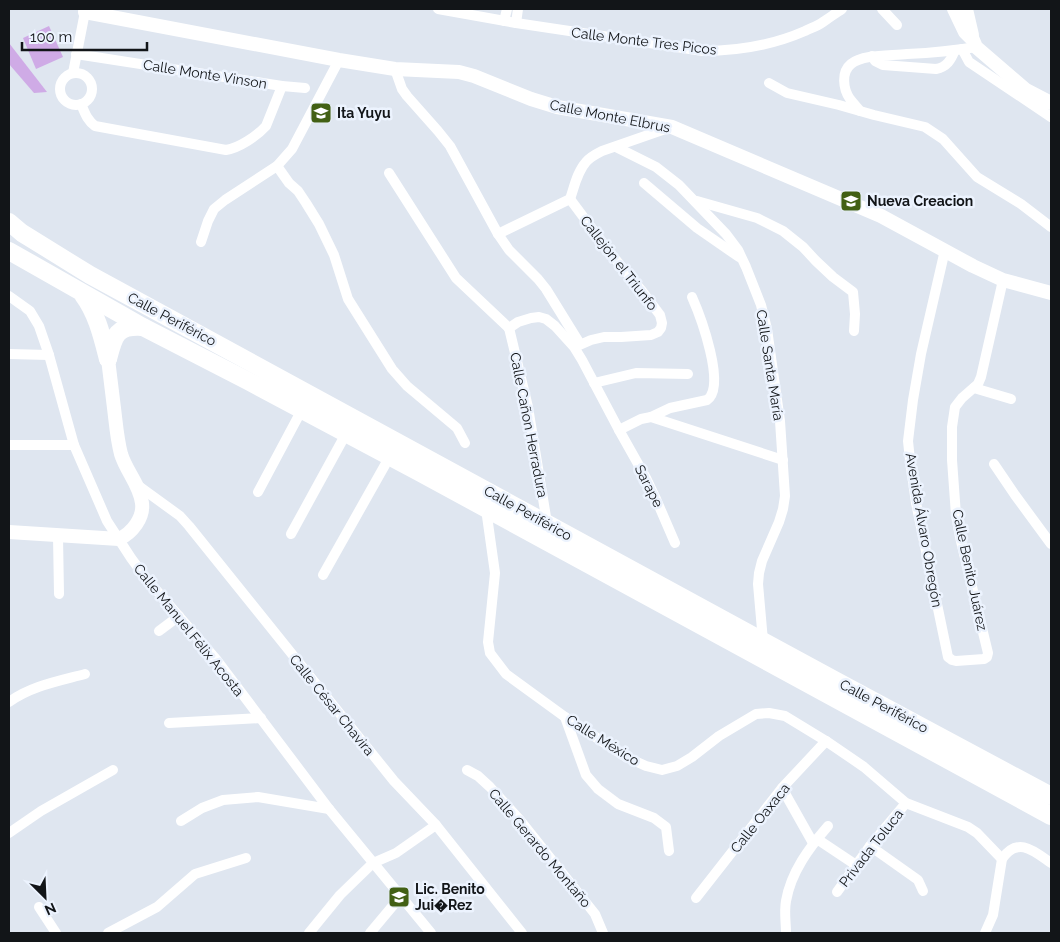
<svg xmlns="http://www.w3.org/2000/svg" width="1060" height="942" viewBox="0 0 1060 942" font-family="Raleway,sans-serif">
<rect width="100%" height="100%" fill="#dfe6f0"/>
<g fill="#cfabe6">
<polygon points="49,26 63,57 36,69 23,38"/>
<polygon points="9,43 47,92 34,93 9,64"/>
</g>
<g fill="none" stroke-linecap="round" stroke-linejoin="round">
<g stroke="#fff" stroke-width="10">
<path d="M438 9 516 23 703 51C739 51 773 45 805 31 811 28 818 26 823 22 829 18 836 13 842 9"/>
<polyline points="882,9 897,25"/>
<polyline points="504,21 507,9"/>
<polyline points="516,23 518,9"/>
<polyline points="962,49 969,62 1051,117"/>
<polyline points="76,54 282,86 305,88"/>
<path d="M872 56 875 61 883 65 936 69C947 67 951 60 955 50"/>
<polyline points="395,69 402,89 407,96 438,131 450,146 498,234 509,250 538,279 546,289 580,344"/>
<polyline points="73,73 85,12"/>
<circle cx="76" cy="89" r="16"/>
<polyline points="769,83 787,93 839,105 874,115 925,127 943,139 977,177 1021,204 1051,227"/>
<path d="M81 104C85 113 87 120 95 126L226 150C239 148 257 136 266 126L282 86"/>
<path d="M860 111C857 107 853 103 850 99 843 89 841 72 851 64 863 54 892 56 907 54 930 53 953 51 976 47"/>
<polyline points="616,147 656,167 679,185 726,234 738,250 746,267 761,305 767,329 780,421 785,496 783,509 779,522 762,561 759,573 758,584 763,641"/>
<polyline points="277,166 289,183 298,191 306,203 319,224 334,255 348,299 392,369 407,386 457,428 465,443"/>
<polyline points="389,173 456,278 509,328"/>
<polyline points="644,183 697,228 739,257"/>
<polyline points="570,199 611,254 642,291 660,315 662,323 661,328 658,332 651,335 621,337 604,337 591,340 575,347"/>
<polyline points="697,201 757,218 783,231 803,247 816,261 833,277 853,292 855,314 854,331"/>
<path d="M498 234 570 199C574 188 577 172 586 162 590 157 596 154 602 151L671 127"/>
<polyline points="201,242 208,221 214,209 225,200 277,166 292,149 339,60"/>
<polyline points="945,250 921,354 913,400 908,441 910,460 916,503 948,657 952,660 956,661 984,659 987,657 988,653 960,537 956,515 952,460 952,427 955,407 962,398 978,384 981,377 1003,280"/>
<polyline points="9,296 30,311 39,326 49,355 74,445 107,521 131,558 145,577 216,659 329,809 431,933"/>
<polyline points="509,328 518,322 531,318 539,317 546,319 555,326 574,347 582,360 619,430 646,478 656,499 675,543"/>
<polyline points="509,328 528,407 547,523"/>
<polyline points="9,354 49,355"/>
<polyline points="594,383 636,373 688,374"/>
<polyline points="974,388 1011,399"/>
<path d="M651 417 670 408 707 400C727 387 700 315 692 297"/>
<polyline points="619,430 641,419 651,417 783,460"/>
<polyline points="9,445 74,445"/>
<polyline points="994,464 1015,495 1051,544"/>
<polyline points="136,484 180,516 189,526 394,781 436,825 522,933"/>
<polyline points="258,492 298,417"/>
<polyline points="486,509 495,573 488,642 490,653 506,674 565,717 626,757 646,766 662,770 677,766 692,757 719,736 756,714 769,713 785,716 826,741 864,767 906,803 968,827 977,833 1002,859"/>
<polyline points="291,534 342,441"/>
<polyline points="58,536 59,594"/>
<polyline points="323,575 385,465"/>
<polyline points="159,631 179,616"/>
<path d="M9 702C31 686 59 681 85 674"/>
<polyline points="565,717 586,775 598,789 618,804 654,818 666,827 669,851"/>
<polyline points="169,723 261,718"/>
<polyline points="467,770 478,776 490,787 520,820 595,914 603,933"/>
<polyline points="782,788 813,843"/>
<polyline points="181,821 202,808 223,800 258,797 329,809"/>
<polyline points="9,833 41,811 113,770"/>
<polyline points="817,839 856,865"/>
<polyline points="870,846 918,880 923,891"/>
<polyline points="837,892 870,846 906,803"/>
<polyline points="696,898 782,788 826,741"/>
<polyline points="39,907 56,933"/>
<polyline points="108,933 157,907 195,874 246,858"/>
<polyline points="309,933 340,895 373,863 396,853 436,825"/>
<polyline points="370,933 401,896"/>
<path d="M786 933C786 923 784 912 786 901 791 872 809 848 828 826"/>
<path d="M985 933 993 915 1002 859C1018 836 1034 851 1051 863"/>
</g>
<g stroke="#fff" stroke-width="14">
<polyline points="86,9 85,12 339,60 395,69 459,72 474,76 531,99 557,107 672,127 881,216 973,266 1003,280 1051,293"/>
<polyline points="954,9 965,32 973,40 976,47 1026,90 1051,103"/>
<polyline points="966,9 972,35"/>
<path d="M9 532 119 539C132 533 144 518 142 503 140 485 126 471 121 454 117 439 116 424 114 408 112 392 110 375 108 359"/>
</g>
<g stroke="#fff" stroke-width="18">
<polyline points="9,222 22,233 90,275 838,682 1051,796"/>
<polyline points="9,251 143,327 248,381 419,472 1051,816"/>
<path d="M83 295C97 314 102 336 108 359"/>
<path d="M108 359C114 336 116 325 143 327"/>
</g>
</g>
<defs>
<g id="school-square" transform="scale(1.125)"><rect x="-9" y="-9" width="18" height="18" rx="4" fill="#426014" stroke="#ecf3fe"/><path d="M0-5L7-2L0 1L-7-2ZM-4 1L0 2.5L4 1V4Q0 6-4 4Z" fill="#fff"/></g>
</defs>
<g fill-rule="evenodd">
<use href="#school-square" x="321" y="113"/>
<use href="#school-square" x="851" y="201"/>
<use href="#school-square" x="399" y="897"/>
</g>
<g text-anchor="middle" stroke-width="5" stroke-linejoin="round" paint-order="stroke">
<g font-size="14" fill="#121518" stroke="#ecf3fe">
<text transform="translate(644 41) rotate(7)" y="5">Calle Monte Tres Picos</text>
<text transform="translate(205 74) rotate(9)" y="5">Calle Monte Vinson</text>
<text transform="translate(610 116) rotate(11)" y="5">Calle Monte Elbrus</text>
<text transform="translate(619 263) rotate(52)" y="5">Callejón el Triunfo</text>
<text transform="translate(172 319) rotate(28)" y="5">Calle Periférico</text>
<text transform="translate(770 365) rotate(81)" y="5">Calle Santa María</text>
<text transform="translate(529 425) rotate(79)" y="5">Calle Cañon Herradura</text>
<text transform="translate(649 486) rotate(63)" y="5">Sarape</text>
<text transform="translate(528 513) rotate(29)" y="5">Calle Periférico</text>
<text transform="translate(924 530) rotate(80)" y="5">Avenida Álvaro Obregón</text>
<text transform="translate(970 570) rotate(78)" y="5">Calle Benito Juárez</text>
<text transform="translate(189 630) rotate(51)" y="5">Calle Manuel Félix Acosta</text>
<text transform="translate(332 705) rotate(51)" y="5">Calle César Chavira</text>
<text transform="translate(884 706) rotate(28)" y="5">Calle Periférico</text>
<text transform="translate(603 740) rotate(32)" y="5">Calle México</text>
<text transform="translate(760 818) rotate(-51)" y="5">Calle Oaxaca</text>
<text transform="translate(540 848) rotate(50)" y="5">Calle Gerardo Montaño</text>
<text transform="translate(871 848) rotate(-52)" y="5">Privada Toluca</text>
</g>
<g font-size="14" font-weight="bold" fill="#121518" stroke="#ecf3fe" text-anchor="start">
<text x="337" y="118">Ita Yuyu</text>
<text x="867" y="206">Nueva Creacion</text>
<text x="415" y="894">Lic. Benito<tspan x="415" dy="16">Jui�Rez</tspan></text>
</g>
</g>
<rect width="1060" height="942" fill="none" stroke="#121518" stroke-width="20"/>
<g transform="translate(45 897) rotate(156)" stroke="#ecf3fe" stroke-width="4" paint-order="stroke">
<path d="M0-4L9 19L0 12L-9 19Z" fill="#121518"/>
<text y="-8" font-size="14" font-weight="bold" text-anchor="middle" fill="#121518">N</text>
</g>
<path d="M22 42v8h125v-8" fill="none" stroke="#121518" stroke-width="2.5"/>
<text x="30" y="42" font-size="15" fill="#121518" stroke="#ecf3fe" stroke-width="4" paint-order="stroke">100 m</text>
</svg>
